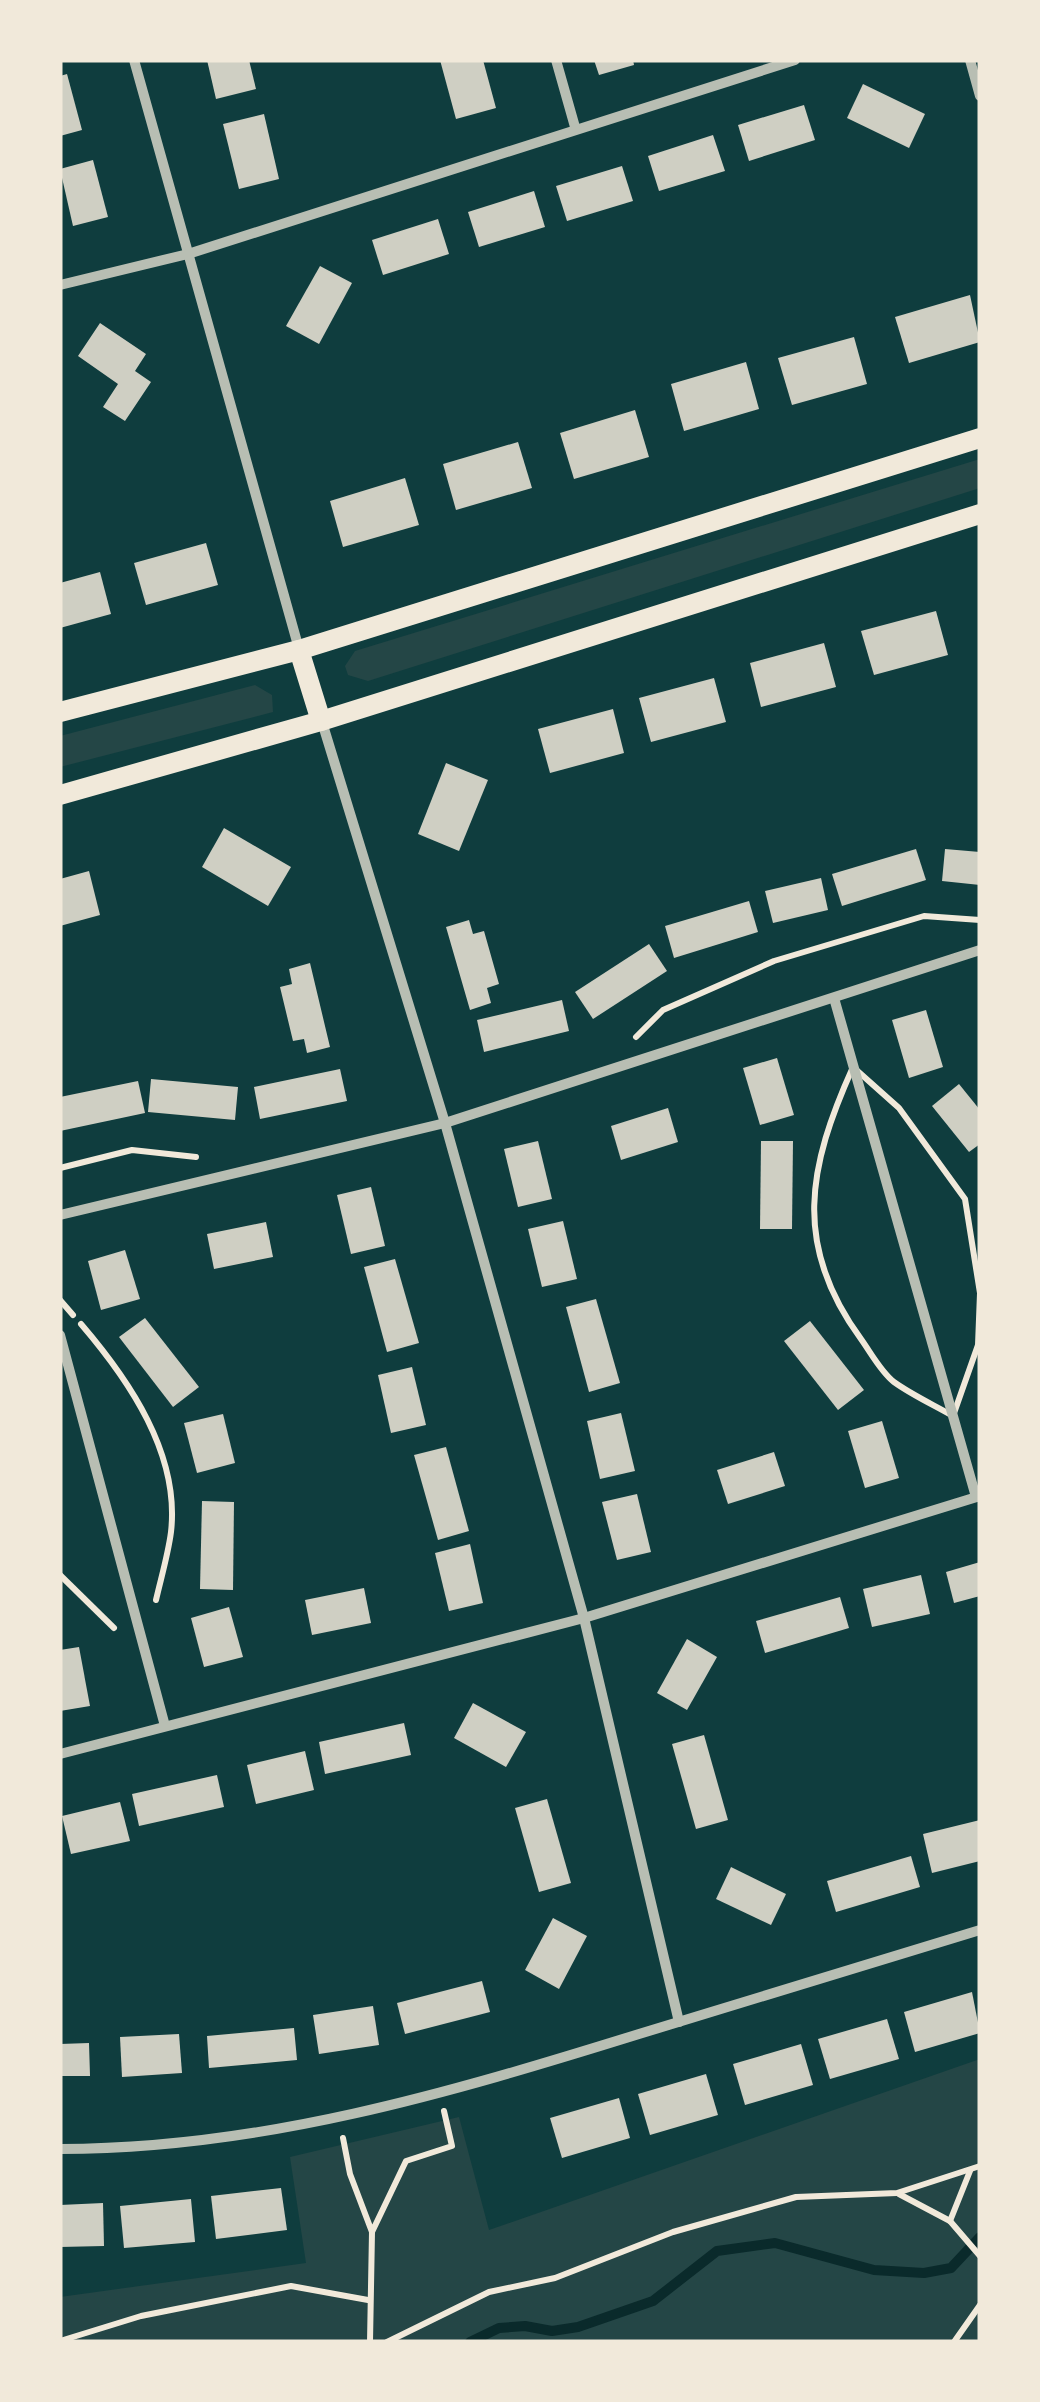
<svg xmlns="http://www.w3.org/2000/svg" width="1040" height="2402" viewBox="0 0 1040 2402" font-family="Quicksand,sans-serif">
<rect width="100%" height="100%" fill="#0f3d3e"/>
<g fill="#244646">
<polygon points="980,459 980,488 368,681 348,675 345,666 355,651"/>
<polygon points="255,685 272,695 273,712 60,767 60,736"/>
<polygon points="980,2059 980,2342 60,2342 60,2297 306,2263 290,2157 459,2117 489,2230"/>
</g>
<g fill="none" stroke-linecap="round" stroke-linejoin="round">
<polyline stroke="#0a2a2b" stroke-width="10" points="470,2342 499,2328 525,2326 552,2331 578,2327 653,2301 717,2251 775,2243 874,2270 924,2273 951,2268 980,2237"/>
</g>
<g fill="#cfcfc3">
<polygon points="207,60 249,60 256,89 216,99"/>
<polygon points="440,60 483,60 496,108 456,119"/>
<polygon points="594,60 633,60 634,65 599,75"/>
<polygon points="67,74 82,130 60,136 60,76"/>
<polygon points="863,84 925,114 909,148 847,118"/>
<polygon points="804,105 815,140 749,161 738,125"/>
<polygon points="264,114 279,179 239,189 223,124"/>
<polygon points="713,135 725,171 659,191 648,156"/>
<polygon points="93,160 108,217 73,226 60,169"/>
<polygon points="622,166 633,201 567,221 556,186"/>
<polygon points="534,191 545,227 479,247 468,212"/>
<polygon points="438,219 449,254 383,275 372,240"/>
<polygon points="320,266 352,283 319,344 286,326"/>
<polygon points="970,295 980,342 909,363 895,317"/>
<polygon points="100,323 146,354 135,371 151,382 125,421 103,407 118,384 78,356"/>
<polygon points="854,337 867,384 792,405 778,358"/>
<polygon points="746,362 759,409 684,431 671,384"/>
<polygon points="635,410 649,457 574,479 560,433"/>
<polygon points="518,442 532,488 456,510 443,464"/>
<polygon points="405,478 419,525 343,547 330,501"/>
<polygon points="206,543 218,585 146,605 134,563"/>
<polygon points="100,572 111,614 60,628 60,583"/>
<polygon points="936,611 948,655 874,675 861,631"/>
<polygon points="824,643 836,687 761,707 750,663"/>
<polygon points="714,678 726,722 651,742 639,698"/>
<polygon points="613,709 624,753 550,773 538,729"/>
<polygon points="446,763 488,780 459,851 418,834"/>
<polygon points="224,828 291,867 268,906 202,867"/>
<polygon points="916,849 926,880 842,906 832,874"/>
<polygon points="945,849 980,852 980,885 942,881"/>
<polygon points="89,871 100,915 60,926 60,879"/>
<polygon points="821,878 828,910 773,923 765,891"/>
<polygon points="749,901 758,932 674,958 665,926"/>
<polygon points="469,920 473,934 484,931 499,984 487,988 491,1003 470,1010 446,927"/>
<polygon points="649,944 667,971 593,1019 575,992"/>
<polygon points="310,963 330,1047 307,1053 304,1039 293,1041 280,987 292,984 289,969"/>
<polygon points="562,1000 569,1031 484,1052 477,1020"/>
<polygon points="926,1010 943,1067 909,1078 892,1020"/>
<polygon points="777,1058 794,1115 760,1125 743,1068"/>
<polygon points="340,1069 347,1101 260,1119 254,1087"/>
<polygon points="151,1079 238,1087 235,1120 148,1112"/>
<polygon points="138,1081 145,1113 60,1131 60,1097"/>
<polygon points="959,1084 980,1110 980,1144 969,1152 932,1106"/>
<polygon points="668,1108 678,1142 621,1160 611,1126"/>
<polygon points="538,1141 552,1199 518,1207 504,1149"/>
<polygon points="761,1141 793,1141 792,1229 760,1229"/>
<polygon points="371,1187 385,1246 351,1254 337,1195"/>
<polygon points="563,1221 577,1279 542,1287 528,1229"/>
<polygon points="266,1222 273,1257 214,1269 207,1234"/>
<polygon points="125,1250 140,1299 101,1310 88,1261"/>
<polygon points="395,1259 419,1343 387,1352 364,1267"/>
<polygon points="596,1299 620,1383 589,1392 566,1307"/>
<polygon points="145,1318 199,1387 173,1407 119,1337"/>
<polygon points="810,1321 864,1390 838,1410 784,1341"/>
<polygon points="412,1367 426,1425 391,1433 378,1375"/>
<polygon points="621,1413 635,1471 600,1479 587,1421"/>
<polygon points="223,1414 235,1463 197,1473 184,1423"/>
<polygon points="882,1421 899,1478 865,1488 848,1431"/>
<polygon points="446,1447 469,1531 438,1540 414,1455"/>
<polygon points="774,1452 785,1486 728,1504 717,1470"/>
<polygon points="637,1494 651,1552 617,1560 602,1502"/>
<polygon points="202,1501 234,1502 233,1590 200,1589"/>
<polygon points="470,1544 483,1603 449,1611 435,1553"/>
<polygon points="980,1562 980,1596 954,1603 946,1572"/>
<polygon points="921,1575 930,1614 872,1627 863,1589"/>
<polygon points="364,1588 371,1623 312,1635 305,1600"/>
<polygon points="840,1597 849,1628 765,1653 756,1621"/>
<polygon points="229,1607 243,1657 204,1667 191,1618"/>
<polygon points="687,1639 717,1657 687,1710 657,1693"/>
<polygon points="79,1647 90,1706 60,1711 60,1650"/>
<polygon points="473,1703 526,1732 506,1767 454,1738"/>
<polygon points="404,1723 411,1755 325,1774 319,1742"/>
<polygon points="704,1735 728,1820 696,1829 672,1744"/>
<polygon points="305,1751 314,1790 256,1804 247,1765"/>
<polygon points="217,1775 224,1807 139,1826 132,1794"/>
<polygon points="547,1799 571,1883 539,1892 515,1808"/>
<polygon points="120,1802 130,1841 71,1854 62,1816"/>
<polygon points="980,1820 980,1861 932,1873 923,1834"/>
<polygon points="911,1856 920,1887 836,1912 827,1881"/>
<polygon points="731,1867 786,1894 771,1925 716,1899"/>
<polygon points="553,1918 587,1936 559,1989 525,1970"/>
<polygon points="482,1981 490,2012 405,2034 397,2003"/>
<polygon points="972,1992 980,2033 915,2052 904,2012"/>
<polygon points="373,2006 379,2045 319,2054 313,2015"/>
<polygon points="887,2019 899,2059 830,2079 818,2039"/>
<polygon points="294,2028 297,2060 209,2068 207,2036"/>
<polygon points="179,2034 182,2073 122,2077 120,2037"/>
<polygon points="89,2043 90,2076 60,2076 60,2044"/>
<polygon points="801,2044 813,2085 745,2105 733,2064"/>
<polygon points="706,2074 718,2115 650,2135 638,2094"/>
<polygon points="619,2098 630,2138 562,2158 550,2118"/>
<polygon points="281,2188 287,2230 216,2239 211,2196"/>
<polygon points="191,2199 195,2242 124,2248 120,2206"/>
<polygon points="103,2203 104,2246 60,2247 60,2205"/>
</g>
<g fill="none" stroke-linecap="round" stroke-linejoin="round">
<g stroke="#f1e9da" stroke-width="6">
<polyline points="636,1037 663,1010 774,961 924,916 980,920"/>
<path d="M853 1067 899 1108 965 1199 980 1293 978 1345 953 1416C934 1405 912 1395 894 1382 881 1372 871 1353 861 1339 792 1245 808 1167 853 1067Z"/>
<polyline points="60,1168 132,1150 196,1157"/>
<polyline points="60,1300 73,1315"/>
<path d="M81 1324C129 1380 180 1454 171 1532 168 1555 161 1578 156 1600"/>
<polyline points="60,1575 114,1628"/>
<polyline points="343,2138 350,2174 372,2232 406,2161 452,2146 444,2111"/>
<polyline points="899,2194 950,2221 970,2171"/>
<polyline points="950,2221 980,2256"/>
<polyline points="60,2341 141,2316 291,2286 368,2300"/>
<polyline points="370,2342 372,2232"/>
<polyline points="387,2342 489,2292 555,2278 673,2232 796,2197 897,2193 980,2166"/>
<polyline points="954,2342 980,2305"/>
</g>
<g stroke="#b8beb3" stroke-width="10">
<polyline points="134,60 299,649"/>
<polyline points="556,60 575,127"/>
<polyline points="970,60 980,96"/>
<polyline points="60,285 188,254 795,60"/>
<polyline points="322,722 445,1123 584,1618 679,2022"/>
<polyline points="834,998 976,1497"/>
<polyline points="60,1215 445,1123 980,950"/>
<polyline points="60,1335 165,1726"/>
<polyline points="60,1754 584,1618 980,1496"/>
<path d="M60 2149C261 2149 449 2093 639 2034 752 1999 866 1965 980 1930"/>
</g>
<g stroke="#f1e9da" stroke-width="20">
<polyline points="299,650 321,721"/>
<polyline points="60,712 299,650 980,438"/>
<polyline points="60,795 321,721 980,514"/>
</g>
</g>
<rect width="1040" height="2402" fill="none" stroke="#f1e9da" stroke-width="125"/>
</svg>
